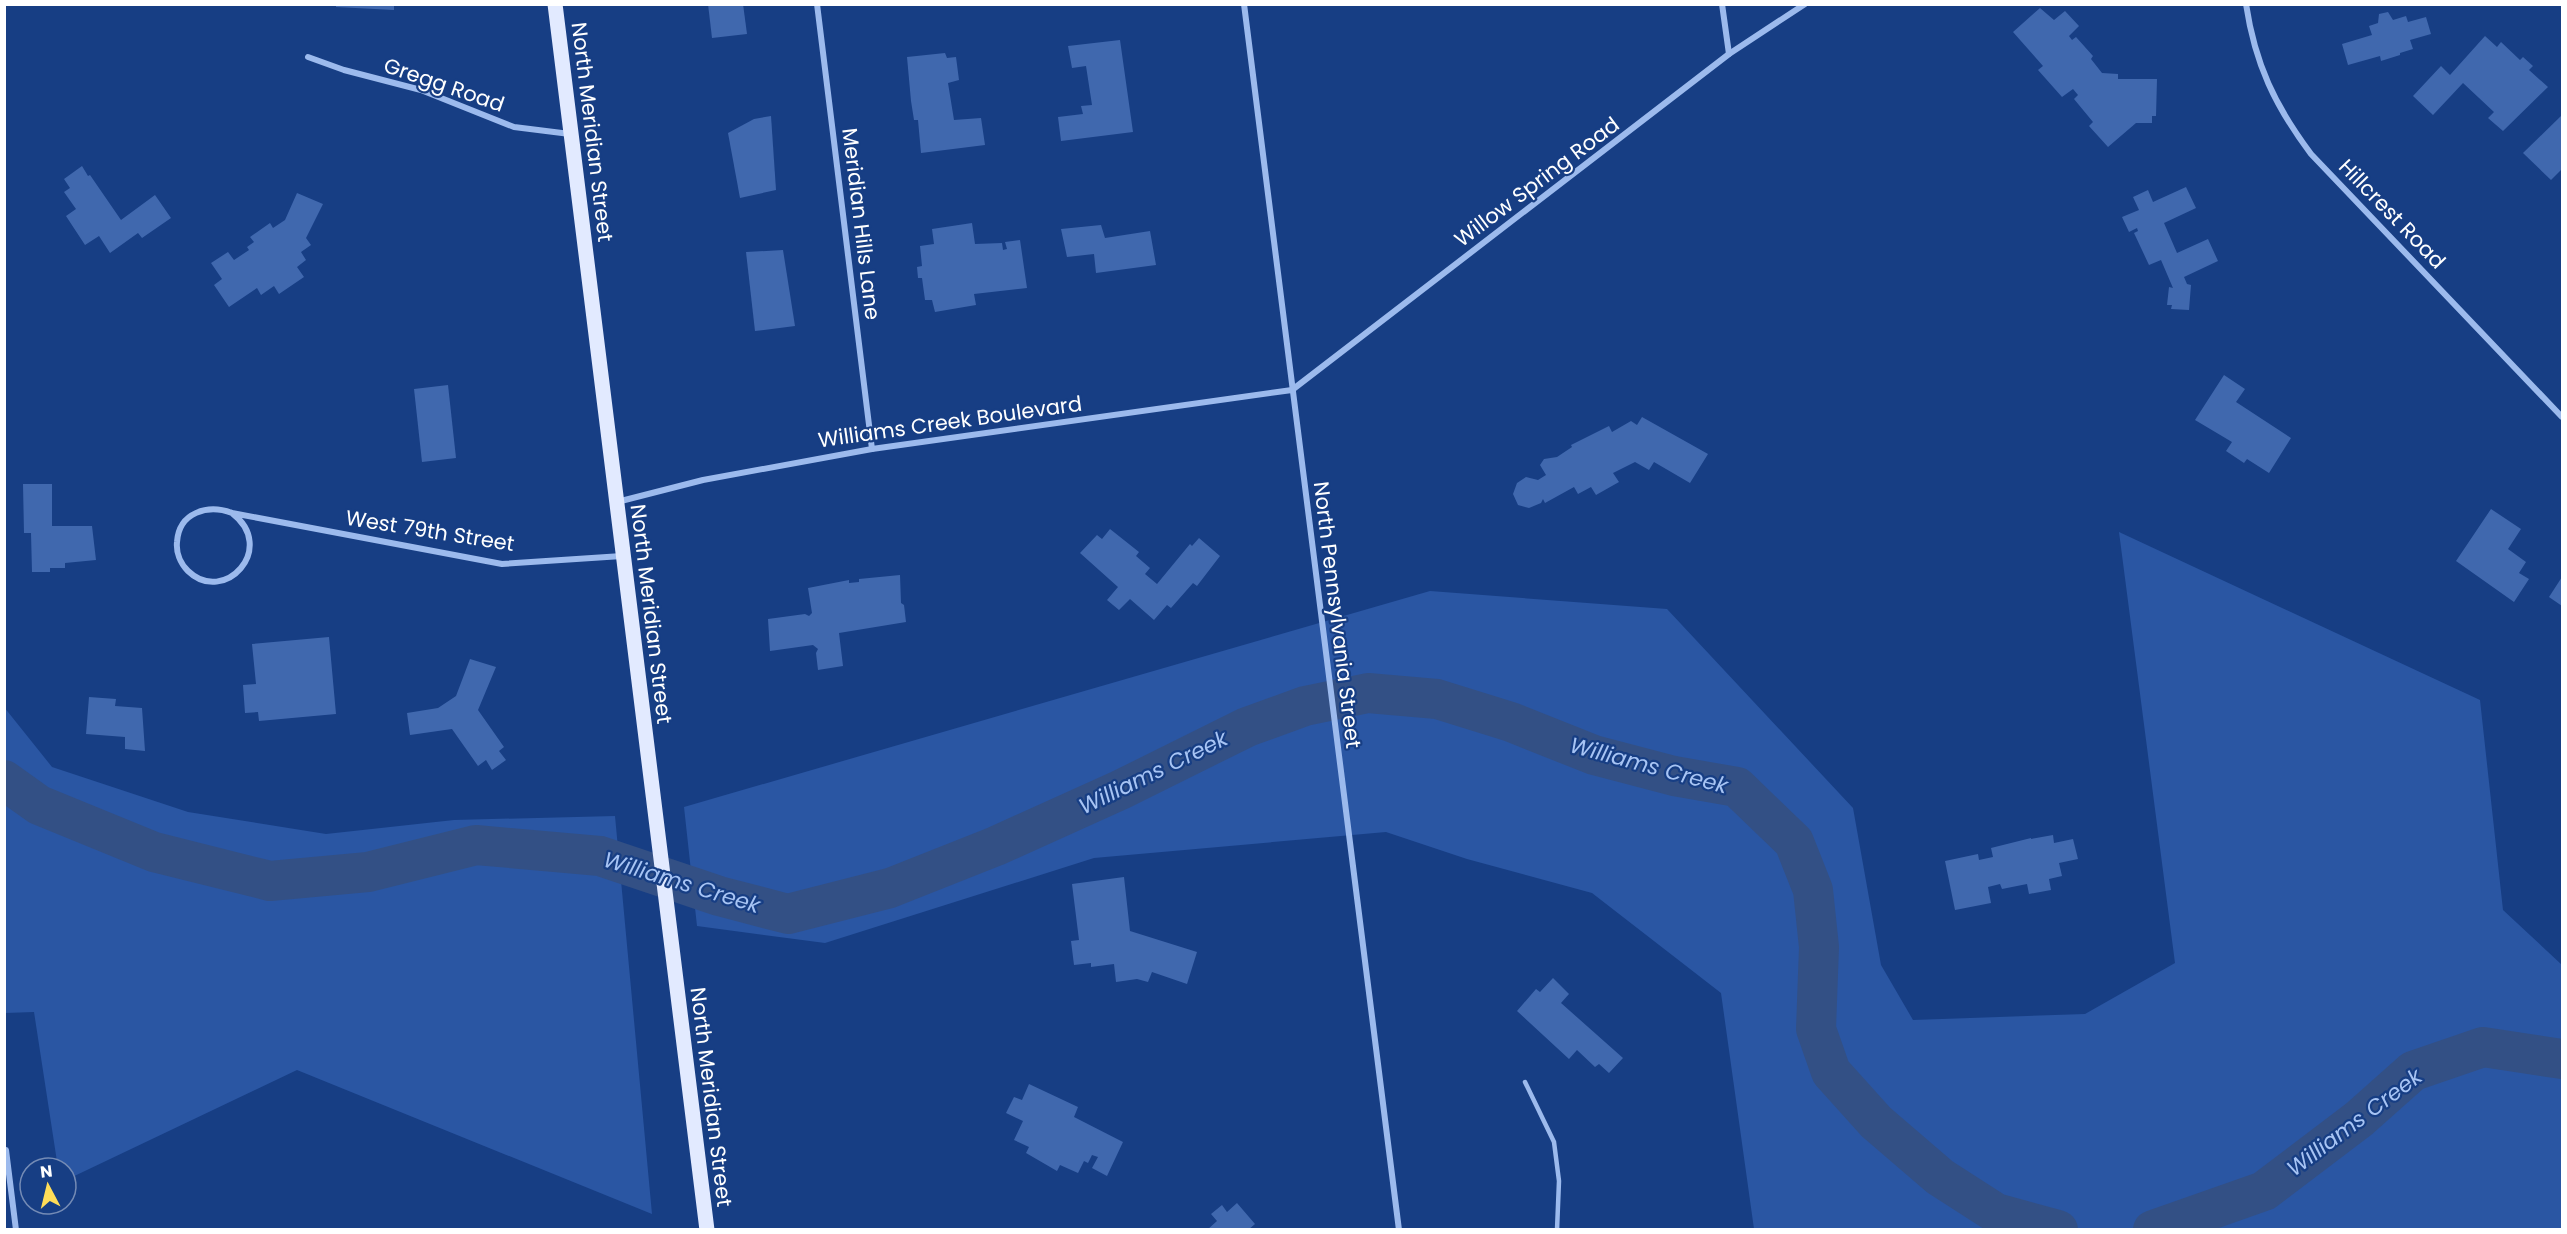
<svg xmlns="http://www.w3.org/2000/svg" width="2567" height="1234" viewBox="0 0 2567 1234" font-family="Poppins,sans-serif">
<rect width="100%" height="100%" fill="#173e84"/>
<g fill="#2a56a3">
<polygon points="2119,532 2480,700 2503,910 2562,965 2562,1229 1754,1229 1721,993 1592,893 1467,859 1386,832 1094,858 825,943 697,926 684,807 1430,591 1667,609 1853,808 1881,965 1913,1020 2085,1014 2175,963"/>
<polygon points="4,707 52,767 188,812 326,834 454,820 615,816 652,1214 297,1070 66,1180 66,1168 58,1168 34,1012 5,1013"/>
</g>
<g fill="none" stroke-linecap="round" stroke-linejoin="round">
<g stroke="#335085" stroke-width="40">
<polyline points="4,780 39,805 154,852 270,881 368,872 476,845 600,856 719,896 788,914 890,888 996,846 1120,790 1247,727 1305,706 1368,693 1437,699 1511,722 1594,755 1674,776 1737,787 1794,842 1813,890 1819,947 1816,1029 1831,1072 1876,1122 1940,1177 1996,1213 2058,1230"/>
<polyline points="2153,1230 2264,1191 2359,1119 2413,1071 2483,1047 2562,1059"/>
</g>
</g>
<g fill="#4068ae">
<polygon points="336,4 394,4 394,10 336,7"/>
<polygon points="708,4 743,4 747,34 712,38"/>
<polygon points="2040,8 2054,20 2065,11 2079,26 2069,36 2072,40 2076,37 2093,56 2091,59 2102,73 2118,74 2118,79 2157,79 2156,116 2152,116 2152,123 2136,123 2108,147 2089,126 2093,122 2074,99 2078,95 2073,89 2062,97 2038,70 2043,66 2013,32"/>
<polygon points="2388,12 2393,20 2406,16 2408,22 2426,17 2431,34 2410,40 2413,49 2400,53 2400,55 2381,61 2380,56 2348,65 2342,44 2372,35 2369,26 2378,23 2379,14"/>
<polygon points="2485,36 2497,47 2501,42 2520,60 2523,57 2533,66 2529,70 2548,87 2503,131 2488,118 2494,112 2463,83 2433,115 2413,96 2441,66 2450,75"/>
<polygon points="1120,40 1133,132 1061,141 1058,117 1083,114 1081,106 1092,105 1086,66 1072,68 1068,46"/>
<polygon points="945,53 947,58 956,57 959,80 948,83 954,120 981,118 985,145 921,153 918,120 914,120 911,101 907,57"/>
<polygon points="2562,115 2562,169 2551,180 2523,153"/>
<polygon points="771,116 776,190 740,198 728,133 754,119"/>
<polygon points="82,166 88,176 90,175 121,220 155,195 171,218 142,238 138,233 110,253 99,236 85,245 66,216 76,209 64,192 70,188 64,179"/>
<polygon points="2186,187 2196,208 2164,223 2177,253 2208,239 2218,261 2184,277 2187,284 2191,285 2189,310 2171,309 2172,305 2167,305 2169,287 2173,288 2161,260 2149,265 2134,233 2138,231 2137,228 2129,232 2122,217 2139,210 2133,197 2148,190 2153,202"/>
<polygon points="297,193 323,204 306,238 311,245 301,252 306,260 297,267 304,277 279,294 274,286 261,295 257,288 229,307 214,285 222,279 211,263 228,252 234,260 249,250 247,247 254,242 250,237 270,223 273,228 285,220"/>
<polygon points="972,223 975,244 1002,243 1003,250 1007,249 1005,242 1020,240 1027,288 974,294 976,305 935,312 932,300 925,300 922,278 918,278 917,267 922,266 920,246 934,244 932,229"/>
<polygon points="1101,225 1105,238 1150,231 1156,265 1096,273 1094,254 1067,257 1061,229"/>
<polygon points="783,250 795,326 755,331 746,252"/>
<polygon points="2224,375 2245,389 2236,402 2291,438 2269,473 2247,459 2244,463 2226,451 2232,442 2195,420"/>
<polygon points="448,385 456,458 422,462 414,389"/>
<polygon points="1642,417 1708,454 1690,483 1654,462 1649,470 1635,462 1613,473 1619,482 1596,495 1591,487 1578,494 1574,487 1545,503 1543,499 1541,503 1529,508 1518,505 1513,494 1517,483 1526,477 1538,480 1546,475 1540,465 1544,459 1557,457 1572,447 1571,445 1609,426 1612,432 1631,421 1637,425"/>
<polygon points="23,484 52,484 52,526 92,526 96,560 65,563 65,568 50,568 50,572 32,572 31,533 24,533"/>
<polygon points="2491,509 2521,529 2508,549 2526,562 2519,573 2529,579 2514,602 2456,561"/>
<polygon points="1110,529 1139,552 1136,556 1150,568 1145,574 1157,584 1190,544 1192,546 1199,538 1220,556 1197,586 1193,583 1171,608 1167,605 1154,620 1130,599 1119,610 1107,600 1118,587 1080,553 1097,535 1102,539"/>
<polygon points="900,575 901,603 904,605 906,622 839,633 843,666 818,670 816,653 818,649 813,645 770,651 768,619 805,614 809,616 812,613 808,588 849,580 849,583 859,582 859,579"/>
<polygon points="2562,577 2562,606 2549,597"/>
<polygon points="329,637 336,714 259,721 258,712 245,713 243,685 256,684 252,644"/>
<polygon points="470,659 496,667 478,710 504,747 499,751 506,760 492,770 486,760 478,766 452,729 410,735 407,713 438,708 456,696"/>
<polygon points="89,697 116,699 115,706 142,708 145,751 125,749 125,737 86,734"/>
<polygon points="2053,835 2054,843 2073,839 2078,859 2059,863 2062,876 2049,879 2051,890 2029,894 2027,884 2002,889 2000,884 1988,887 1991,903 1955,910 1945,861 1978,854 1979,860 1993,857 1991,848 2031,838 2031,839"/>
<polygon points="1124,877 1130,931 1197,952 1187,984 1152,972 1148,982 1137,979 1116,982 1114,964 1091,967 1091,963 1074,965 1071,941 1079,940 1072,884"/>
<polygon points="1553,978 1569,994 1561,1003 1623,1058 1609,1073 1599,1064 1595,1067 1577,1050 1569,1059 1517,1011 1536,989 1540,992"/>
<polygon points="1029,1084 1078,1107 1074,1117 1123,1142 1107,1176 1092,1168 1098,1157 1092,1155 1088,1163 1084,1161 1078,1173 1060,1165 1057,1171 1026,1153 1029,1147 1014,1140 1023,1121 1006,1113 1014,1097 1022,1100"/>
<polygon points="1237,1203 1255,1224 1248,1230 1207,1230 1217,1221 1211,1214 1222,1205 1227,1212"/>
</g>
<g fill="none" stroke-linecap="round" stroke-linejoin="round">
<polyline stroke="#9cbaed" stroke-width="4.5" points="1525,1082 1554,1142 1559,1181 1557,1230"/>
<g stroke="#9cbaed" stroke-width="6">
<polyline points="817,4 872,449"/>
<polyline points="1244,4 1399,1230"/>
<polyline points="1722,4 1729,54"/>
<path d="M2246 4C2255 64 2275 106 2311 154L2562 417"/>
<polyline points="308,57 344,70 421,90 514,127 570,134"/>
<polyline points="617,502 703,480 872,449 1292,390 1729,54 1805,4"/>
<path d="M232 513C278 548 224 606 188 571 180 563 176 552 177 542 179 512 208 504 232 513L502 564 622 556"/>
<polyline points="6,1150 16,1230"/>
</g>
<polyline stroke="#e2eaff" stroke-width="15" points="555,4 707,1230"/>
</g>
<g text-anchor="middle" stroke-width="4.5" stroke-linejoin="round" paint-order="stroke">
<g font-size="21" fill="#fff" stroke="#173e84">
<text transform="translate(444 85) rotate(19)" y="7">Gregg Road</text>
<text transform="translate(592 132) rotate(83)" y="7">North Meridian Street</text>
<text transform="translate(1537 182) rotate(-37)" y="7">Willow Spring Road</text>
<text transform="translate(2392 214) rotate(46)" y="7">Hillcrest Road</text>
<text transform="translate(861 224) rotate(83)" y="7">Meridian Hills Lane</text>
<text transform="translate(950 422) rotate(-8)" y="7">Williams Creek Boulevard</text>
<text transform="translate(430 531) rotate(9)" y="7">West 79th Street</text>
<text transform="translate(651 614) rotate(83)" y="7">North Meridian Street</text>
<text transform="translate(1337 615) rotate(83)" y="7">North Pennsylvania Street</text>
<text transform="translate(711 1097) rotate(83)" y="7">North Meridian Street</text>
</g>
<g font-size="22" font-style="italic" fill="#a7c4f4" stroke="#173e84">
<text transform="translate(1649 765) rotate(15)" y="8">Williams Creek</text>
<text transform="translate(1153 772) rotate(-26)" y="8">Williams Creek</text>
<text transform="translate(682 882) rotate(17)" y="8">Williams Creek</text>
<text transform="translate(2354 1122) rotate(-37)" y="8">Williams Creek</text>
</g>
</g>
<rect width="2567" height="1234" fill="none" stroke="#ffffff" stroke-width="12"/>
<g transform="translate(48 1186) rotate(353)"><circle r="28" fill="#173e84" stroke="#748bb5" stroke-width="1.5"/>
<path d="M0-4.5L10 22L0 15L-10 22Z" fill="#ffdd58"/>
<text y="-9" font-size="16" font-weight="bold" text-anchor="middle" fill="#ffffff">N</text>
</g>
</svg>
